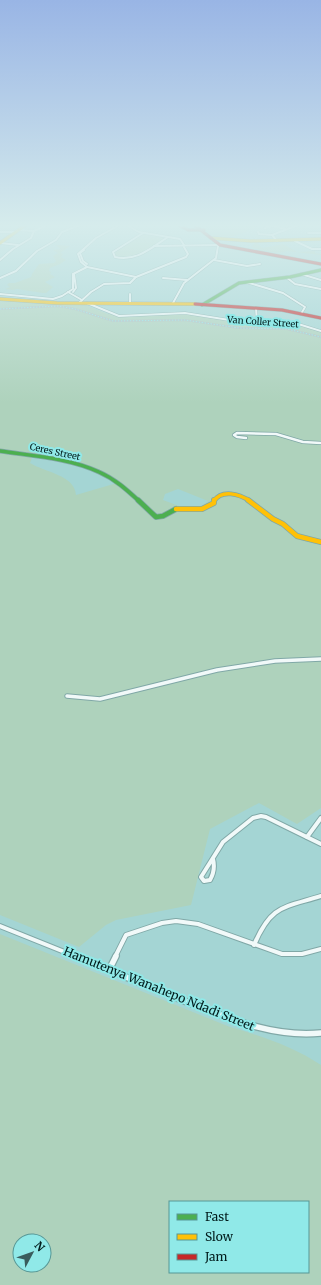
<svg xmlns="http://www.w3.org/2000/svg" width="321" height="1285" viewBox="0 0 321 1285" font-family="Merriweather,serif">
<rect width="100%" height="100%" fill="#a4d5d4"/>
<g fill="#aed2bc" fill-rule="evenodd">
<path d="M198 224H264C252 229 229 241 216 237 210 235 203 228 198 224Z"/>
<path d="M143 234 165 238C145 251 142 258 117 257L114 252Z"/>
<path d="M255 243H258L261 247 263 248 283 244 297 252 315 251V253L321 254V255L287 251C278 255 259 251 251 247Z"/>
<polygon points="56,245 70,246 60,253 63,254 61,257 66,260 60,264 50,268 49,271 51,272 50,274 55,277 45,282 53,287 46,293 43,293 17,289 13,290 5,289 10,287 7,285 9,283 15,283 31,277 32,274 39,264 54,263 56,261 53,256 58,253 53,250 60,249"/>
<path d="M0 300 83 304 108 314 112 313 116 315 185 313 235 322 295 323 321 331V808L297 824 259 803 210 829 191 905 116 920 106 925 79 947 0 915ZM33 455 79 465 117 483 76 495C75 475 44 472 30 463ZM178 489 208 501 198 509 179 506 163 500 165 494Z"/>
<path d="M0 934 230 1027C262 1036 294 1047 321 1065V1285H0ZM170 1202H308V1272H170ZM20 1241H44V1265H20Z"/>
</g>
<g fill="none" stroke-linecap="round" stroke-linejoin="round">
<g stroke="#80a8a7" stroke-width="3">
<g id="street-far4">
<polyline points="121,224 96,238 78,254 81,262 87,267 136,277"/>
<polyline points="125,224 139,232 180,239 184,245"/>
<polyline points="273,226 285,229"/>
<polyline points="265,228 274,225"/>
<polyline points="17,230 34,231"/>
<polyline points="0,232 14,232"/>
<polyline points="258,232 259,234 272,235"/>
<path d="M143 233 113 252 115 257C136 262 151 248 168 237"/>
<polyline points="308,233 321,233"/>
<polyline points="277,241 272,235 298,225 293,224"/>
<polyline points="295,241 312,249 321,249"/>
<polyline points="0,243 18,245"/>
<polyline points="154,246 219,245"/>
<polyline points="84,250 80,253 83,261 87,264"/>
<polyline points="0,260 13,249 31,238 34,231 49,224"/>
<polyline points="214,260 247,266 260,264"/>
<polyline points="301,274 321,280"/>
<polyline points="286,277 295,284 321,289"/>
<polyline points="0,278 16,271 37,251 56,240 62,232 80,225 95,224"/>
<polyline points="163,278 187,280"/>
<polyline points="246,282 283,293 305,307 301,314"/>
<polyline points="68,292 82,300"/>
<polyline points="73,292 76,288 74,274"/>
<polyline points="0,294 53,299 62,296 73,289 73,274 87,267"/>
<polyline points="130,294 130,303"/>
<polyline points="79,303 91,292 104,284 130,283 136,277 186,257 188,254 184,247"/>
<polyline points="87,303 119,316 185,313 242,322 295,323 321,331"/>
<polyline points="173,303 184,283 216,258 218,246"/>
<polyline points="256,308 257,323"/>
</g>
</g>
<g stroke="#80a8a7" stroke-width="4">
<polyline id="street-far3" points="246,438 237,437 234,435 237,433 276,434 303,442 321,443"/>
</g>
<g stroke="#80a8a7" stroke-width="5.5">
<polyline id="street-far2" points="67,696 100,699 217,670 275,661 321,659"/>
</g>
<g stroke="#80a8a7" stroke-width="6">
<g id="street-far1">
<polyline points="307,837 321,818"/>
<path d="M213 859C215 867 214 873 210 880L204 881 201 877 223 842 253 818 261 816 266 817 321 844"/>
<polyline points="0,926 77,957"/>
<path d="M254 945C271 905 283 908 321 896"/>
<polyline points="115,957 126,935 162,923 176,921 198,924 282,954 302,954 321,949"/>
</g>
</g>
<g stroke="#80a8a7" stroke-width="8">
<g id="street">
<path d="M75 956C109 970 143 984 177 998 224 1016 269 1038 321 1033"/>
<polyline points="109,970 116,956"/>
</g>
</g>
<g stroke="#80a8a7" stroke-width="4">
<polyline id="fast-far2" points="202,305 239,283 290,277 321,270"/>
</g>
<g stroke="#80a8a7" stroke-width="5">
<path id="fast-far1" d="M0 451C33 456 69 458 99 472 115 479 127 490 139 501"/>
</g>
<g stroke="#80a8a7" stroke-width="6">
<polyline id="fast" points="138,500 156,517 163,516 176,509"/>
</g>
<g stroke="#80a8a7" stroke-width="4">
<g id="slow-far2">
<polyline points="211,238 251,241 321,239"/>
<polyline points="0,243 27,224"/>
<polyline points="0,299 57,303 195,304"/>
</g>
</g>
<g stroke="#80a8a7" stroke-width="5">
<path id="slow-far1" d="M214 501C222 489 239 494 250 501"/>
</g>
<g stroke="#80a8a7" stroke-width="6">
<g id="slow">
<polyline points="248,500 273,519 283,524 297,536 321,542"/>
<polyline points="176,509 202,509 214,503 214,500"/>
</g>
</g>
<g stroke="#80a8a7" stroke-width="4">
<g id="jam">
<polyline points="177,224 188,230 204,230"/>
<polyline points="193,224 220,245 321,264"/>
<polyline points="195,304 282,310 321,318"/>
</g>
</g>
<use href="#street-far4" stroke="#f1f9f9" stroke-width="2"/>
<use href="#street-far3" stroke="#f1f9f9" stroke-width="2.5"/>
<use href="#street-far2" stroke="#f1f9f9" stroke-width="3.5"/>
<use href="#street-far1" stroke="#f1f9f9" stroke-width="4"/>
<use href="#street" stroke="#f1f9f9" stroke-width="5.5"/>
<use href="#fast-far2" stroke="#4caf50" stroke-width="3"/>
<use href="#fast-far1" stroke="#4caf50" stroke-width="3.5"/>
<use href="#fast" stroke="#4caf50" stroke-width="4.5"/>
<use href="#slow-far2" stroke="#ffc107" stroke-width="3"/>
<use href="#slow-far1" stroke="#ffc107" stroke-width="3.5"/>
<use href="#slow" stroke="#ffc107" stroke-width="4.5"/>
<use href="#jam" stroke="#c62828" stroke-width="3"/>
<g stroke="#b0bdbd" stroke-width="2">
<polyline id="rail" points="0,309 58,306 75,309 113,321 185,320 239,328 287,329 321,337"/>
</g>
<use href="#rail" stroke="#90e9e8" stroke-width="1" stroke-dasharray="1.5" stroke-linecap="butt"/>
</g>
<linearGradient id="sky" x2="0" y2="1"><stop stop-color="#99b5e5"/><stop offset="0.56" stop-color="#d6ecec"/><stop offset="1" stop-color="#d6ecec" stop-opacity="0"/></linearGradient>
<rect width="321" height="403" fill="url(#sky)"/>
<g text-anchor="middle" stroke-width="4" stroke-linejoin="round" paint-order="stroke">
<g font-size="9" fill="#001b1b" stroke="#90e9e8">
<text transform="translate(263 322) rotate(4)" y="3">Van Coller Street</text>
<text transform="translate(55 452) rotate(12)" y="3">Ceres Street</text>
</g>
<g font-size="12" fill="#001b1b" stroke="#90e9e8">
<text transform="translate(159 989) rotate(22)" y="4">Hamutenya Wanahepo Ndadi Street</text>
</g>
</g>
<rect x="169" y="1201" width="140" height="72" fill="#90e9e8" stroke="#569796"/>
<rect x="177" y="1214" width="20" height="6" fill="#4caf50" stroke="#569796"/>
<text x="205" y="1221" font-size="12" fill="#001b1b">Fast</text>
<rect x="177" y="1234" width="20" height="6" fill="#ffc107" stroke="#569796"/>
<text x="205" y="1241" font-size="12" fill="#001b1b">Slow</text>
<rect x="177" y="1254" width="20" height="6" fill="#c62828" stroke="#569796"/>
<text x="205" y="1261" font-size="12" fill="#001b1b">Jam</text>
<g transform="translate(32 1253) rotate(49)"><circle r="19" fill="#90e9e8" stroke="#569796"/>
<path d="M0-3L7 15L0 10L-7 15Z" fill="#395c5c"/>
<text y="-6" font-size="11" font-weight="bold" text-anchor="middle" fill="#001b1b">N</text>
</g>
</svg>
